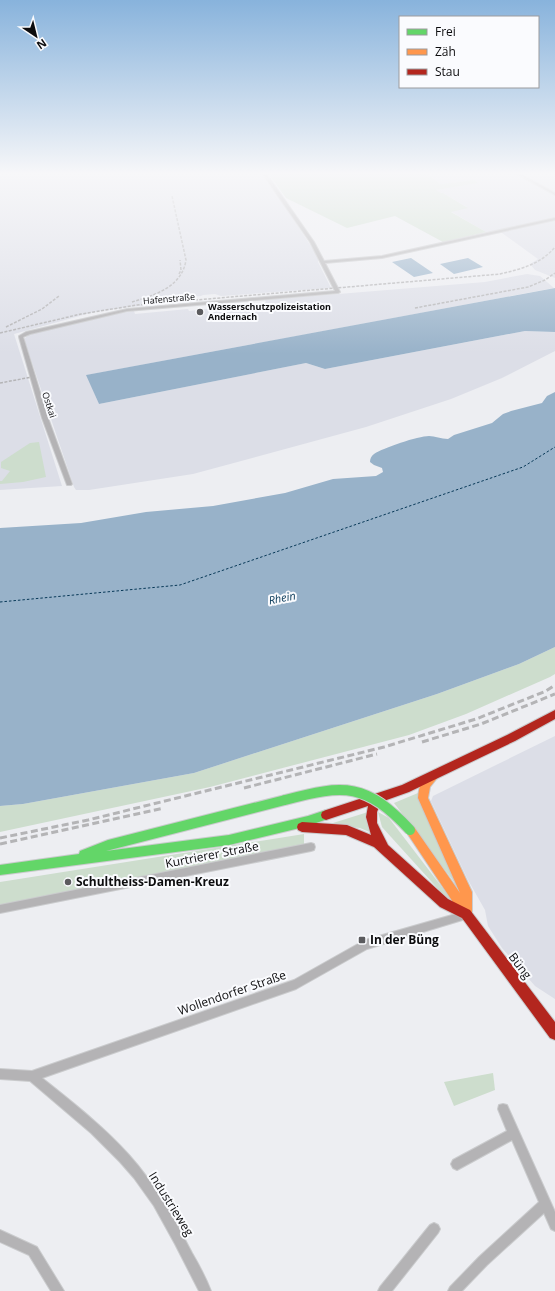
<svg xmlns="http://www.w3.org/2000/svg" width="555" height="1291" viewBox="0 0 555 1291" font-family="'Open Sans',sans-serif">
<rect width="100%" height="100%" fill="#edeef2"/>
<g fill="#dcdee7">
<polygon points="0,173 262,173 277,194 318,257 318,262 331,288 221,296 215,294 203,295 201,296 181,298 181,302 130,307 94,312 14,334 62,486 0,490"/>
<polygon points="419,173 555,173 555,278 535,270 530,264 538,259 498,230 486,232 450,211 467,207 443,193 441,193 435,190 477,182 474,180 441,184 428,175"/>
<polygon points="527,274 540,276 554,288 87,375 99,404 306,363 325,369 525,331 555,332 555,351 502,378 451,399 366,427 193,474 89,490 76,490 74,487 24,339 30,334 121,313 134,311 135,314 188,309 189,311 216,308 227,312 238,309 239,307 266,302 265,300 485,282"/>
<polygon points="555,736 555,999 535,986 502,948 488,926 485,910 468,880 431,801 433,796"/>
</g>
<g fill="#cdddcd">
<polygon points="268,173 419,173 428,175 441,184 474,180 478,183 436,190 441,193 443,193 468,208 451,212 486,232 443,242 395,216 347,228 286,198"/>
<polygon points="39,442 46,477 23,482 0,484 0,481 2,481 10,471 1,468 1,462 30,443"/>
<polygon points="555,647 555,674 550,677 466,714 409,735 210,787 0,832 0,806 23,804 194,773 437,694 519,664"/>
<polygon points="418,793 461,891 394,803"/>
<polygon points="368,812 372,833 360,828 335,825 333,823"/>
<polygon points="378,812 389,818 451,899 449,901 382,827"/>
<polygon points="304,834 304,844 0,906 0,882"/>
<polygon points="493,1073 495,1090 454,1106 444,1082"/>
</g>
<g fill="#98b2c9">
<polygon points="411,258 433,273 414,277 392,262"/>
<polygon points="468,258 483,267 454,274 440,264"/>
<polygon points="555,288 555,332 525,331 325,369 306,363 99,404 86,375"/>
<path d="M555 392V647L519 664 437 694 194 773 23 804 0 806V528L81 523 146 512 213 506 285 493 333 479 376 476 383 472 382 468 374 465 370 462C370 459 371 456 374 454 383 448 418 436 429 436 435 436 441 439 448 439L454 435 492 423 503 414 511 411 542 403 547 396Z"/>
</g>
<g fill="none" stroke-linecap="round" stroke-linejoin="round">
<polyline stroke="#073857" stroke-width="1" stroke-dasharray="2.5 2" stroke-linecap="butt" points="0,602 180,585 523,467 555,447"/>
<g stroke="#cacbcd" stroke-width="2">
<g id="street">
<polygon points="262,173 266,173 314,242 324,261 382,256 555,218 555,220 382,258 325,263 340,292 338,293 127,311 30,334 23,337 48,418 72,484 71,485 67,485 42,418 19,337 19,336 26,332 127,309 335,291 310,242"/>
<polygon points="515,173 519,173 555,193 555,195"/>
<polygon points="311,843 314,844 315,847 314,850 311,851 0,913 0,905"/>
<path d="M466 911 469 912 471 915 469 918 367 949 296 989 42 1078C72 1102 103 1126 129 1155 155 1184 174 1218 192 1253 199 1265 206 1278 211 1291H199L175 1244 154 1206 134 1178 120 1162 91 1133 30 1081 0 1079V1069L32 1071 294 980 365 940Z"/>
<polygon points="503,1104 507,1105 555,1212 555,1231 551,1229 544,1213 487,1265 462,1291 448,1291 450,1287 479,1257 539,1202 512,1140 457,1170 453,1168 451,1164 453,1160 507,1131 498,1109 499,1105"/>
<polygon points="434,1223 438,1225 440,1229 438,1233 392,1291 378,1291 380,1287 430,1225"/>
<polygon points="0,1230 37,1247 64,1291 51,1291 29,1255 0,1242"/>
</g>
</g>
<g stroke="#cacbcd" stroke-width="2">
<polygon id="fast" points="285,795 289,797 290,800 289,803 285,805 106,851 229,835 308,816 326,810 330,812 331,815 330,818 308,826 229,845 0,875 0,865 79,854 80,851 108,840"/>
</g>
<g stroke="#cacbcd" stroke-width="2">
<path id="slow" d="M433 773 437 774 438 777 430 787 428 798 472 892V914L470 918 466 920 461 917 451 899 405 830 406 827 410 825 414 827 460 893 418 798C419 787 421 777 433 773Z"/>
</g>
<g stroke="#cacbcd" stroke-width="2">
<polygon id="jam" points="555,710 555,719 515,741 409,792 381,802 377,812 377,823 388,845 448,899 470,910 555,1022 555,1040 550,1038 462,918 440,907 374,847 346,835 302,832 298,830 297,827 298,824 302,822 347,825 371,835 366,817 368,806 326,820 322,818 321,815 322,812 326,810 402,785 507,735"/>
</g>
<use href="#street" fill="#b4b3b5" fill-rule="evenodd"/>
<use href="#fast" fill="#63d668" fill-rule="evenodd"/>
<use href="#slow" fill="#ff974d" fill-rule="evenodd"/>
<use href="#jam" fill="#b3261e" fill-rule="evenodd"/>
<g stroke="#b4b4b6" stroke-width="1.5" stroke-dasharray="3 1.5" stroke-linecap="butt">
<polyline points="179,274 181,270 180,260"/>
<path d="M132 302C155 295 182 287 186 260L172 196"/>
<polyline points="415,308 528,287 545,280 555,273"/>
<polyline points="6,327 42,309 59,296"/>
<path d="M0 333 81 314 137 305 500 274C521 269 541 264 555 247"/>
<polyline points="0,383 32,377"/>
</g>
<g stroke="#b4b4b6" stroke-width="3" stroke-dasharray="7 3.5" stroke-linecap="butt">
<polyline points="422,742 481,724 555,694"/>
<polyline points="244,788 377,754"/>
<polyline points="0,838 88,820 384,747 476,719 546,691 555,685"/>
<polyline points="0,844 164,808"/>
</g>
<g stroke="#cacbcd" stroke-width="12" stroke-linecap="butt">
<path id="fast-bridge" d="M285 800C345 784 366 783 410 830"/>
</g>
<use href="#fast-bridge" stroke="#63d668" stroke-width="10"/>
</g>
<linearGradient id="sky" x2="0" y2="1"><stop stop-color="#88b3dc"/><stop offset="0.49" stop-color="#f7f7f9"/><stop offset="1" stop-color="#f7f7f9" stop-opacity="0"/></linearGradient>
<rect width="555" height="354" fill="url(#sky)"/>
<g fill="#5b5b5e" stroke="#fafbfe" stroke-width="1.5">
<circle cx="200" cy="312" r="4"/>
<circle cx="68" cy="882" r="4"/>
<rect x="358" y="936" width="8" height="8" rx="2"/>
</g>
<g text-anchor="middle" stroke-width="4" stroke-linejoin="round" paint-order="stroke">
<g font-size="9" fill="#0c0c0e" stroke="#fafbfe">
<text transform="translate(169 299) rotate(-5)" y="3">Hafenstraße</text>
<text transform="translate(49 405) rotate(72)" y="3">Ostkai</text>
</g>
<g font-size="9" font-weight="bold" fill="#0c0c0e" stroke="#fafbfe" text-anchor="start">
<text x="208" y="310">Wasserschutzpolizeistation<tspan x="208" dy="10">Andernach</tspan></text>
</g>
<g font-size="11" font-style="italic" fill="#073857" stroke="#fafbfe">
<text transform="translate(282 598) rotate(-11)" y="4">Rhein</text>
</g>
<g font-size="12" fill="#0c0c0e" stroke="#fafbfe">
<text transform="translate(212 855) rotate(-11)" y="4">Kurtrierer Straße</text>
<text transform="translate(520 966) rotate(53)" y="4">Büng</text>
<text transform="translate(232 993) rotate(-19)" y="4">Wollendorfer Straße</text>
<text transform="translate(171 1204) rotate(58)" y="4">Industrieweg</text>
</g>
<g font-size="12" font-weight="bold" fill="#0c0c0e" stroke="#fafbfe" text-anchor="start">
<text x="76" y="886">Schultheiss-Damen-Kreuz</text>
<text x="370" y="944">In der Büng</text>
</g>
</g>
<rect x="399" y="16" width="140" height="72" fill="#fafbfe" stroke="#9b9b9e"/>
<rect x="407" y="29" width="20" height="6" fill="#63d668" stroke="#9b9b9e"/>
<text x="435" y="36" font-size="12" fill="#0c0c0e">Frei</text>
<rect x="407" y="49" width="20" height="6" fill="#ff974d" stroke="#9b9b9e"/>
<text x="435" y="56" font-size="12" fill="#0c0c0e">Zäh</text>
<rect x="407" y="69" width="20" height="6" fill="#b3261e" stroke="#9b9b9e"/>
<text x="435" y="76" font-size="12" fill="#0c0c0e">Stau</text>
<g transform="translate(36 36) rotate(145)" stroke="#fafbfe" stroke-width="3" paint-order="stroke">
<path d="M0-3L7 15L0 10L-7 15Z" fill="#0c0c0e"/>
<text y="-6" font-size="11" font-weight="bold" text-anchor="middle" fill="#0c0c0e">N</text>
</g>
</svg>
